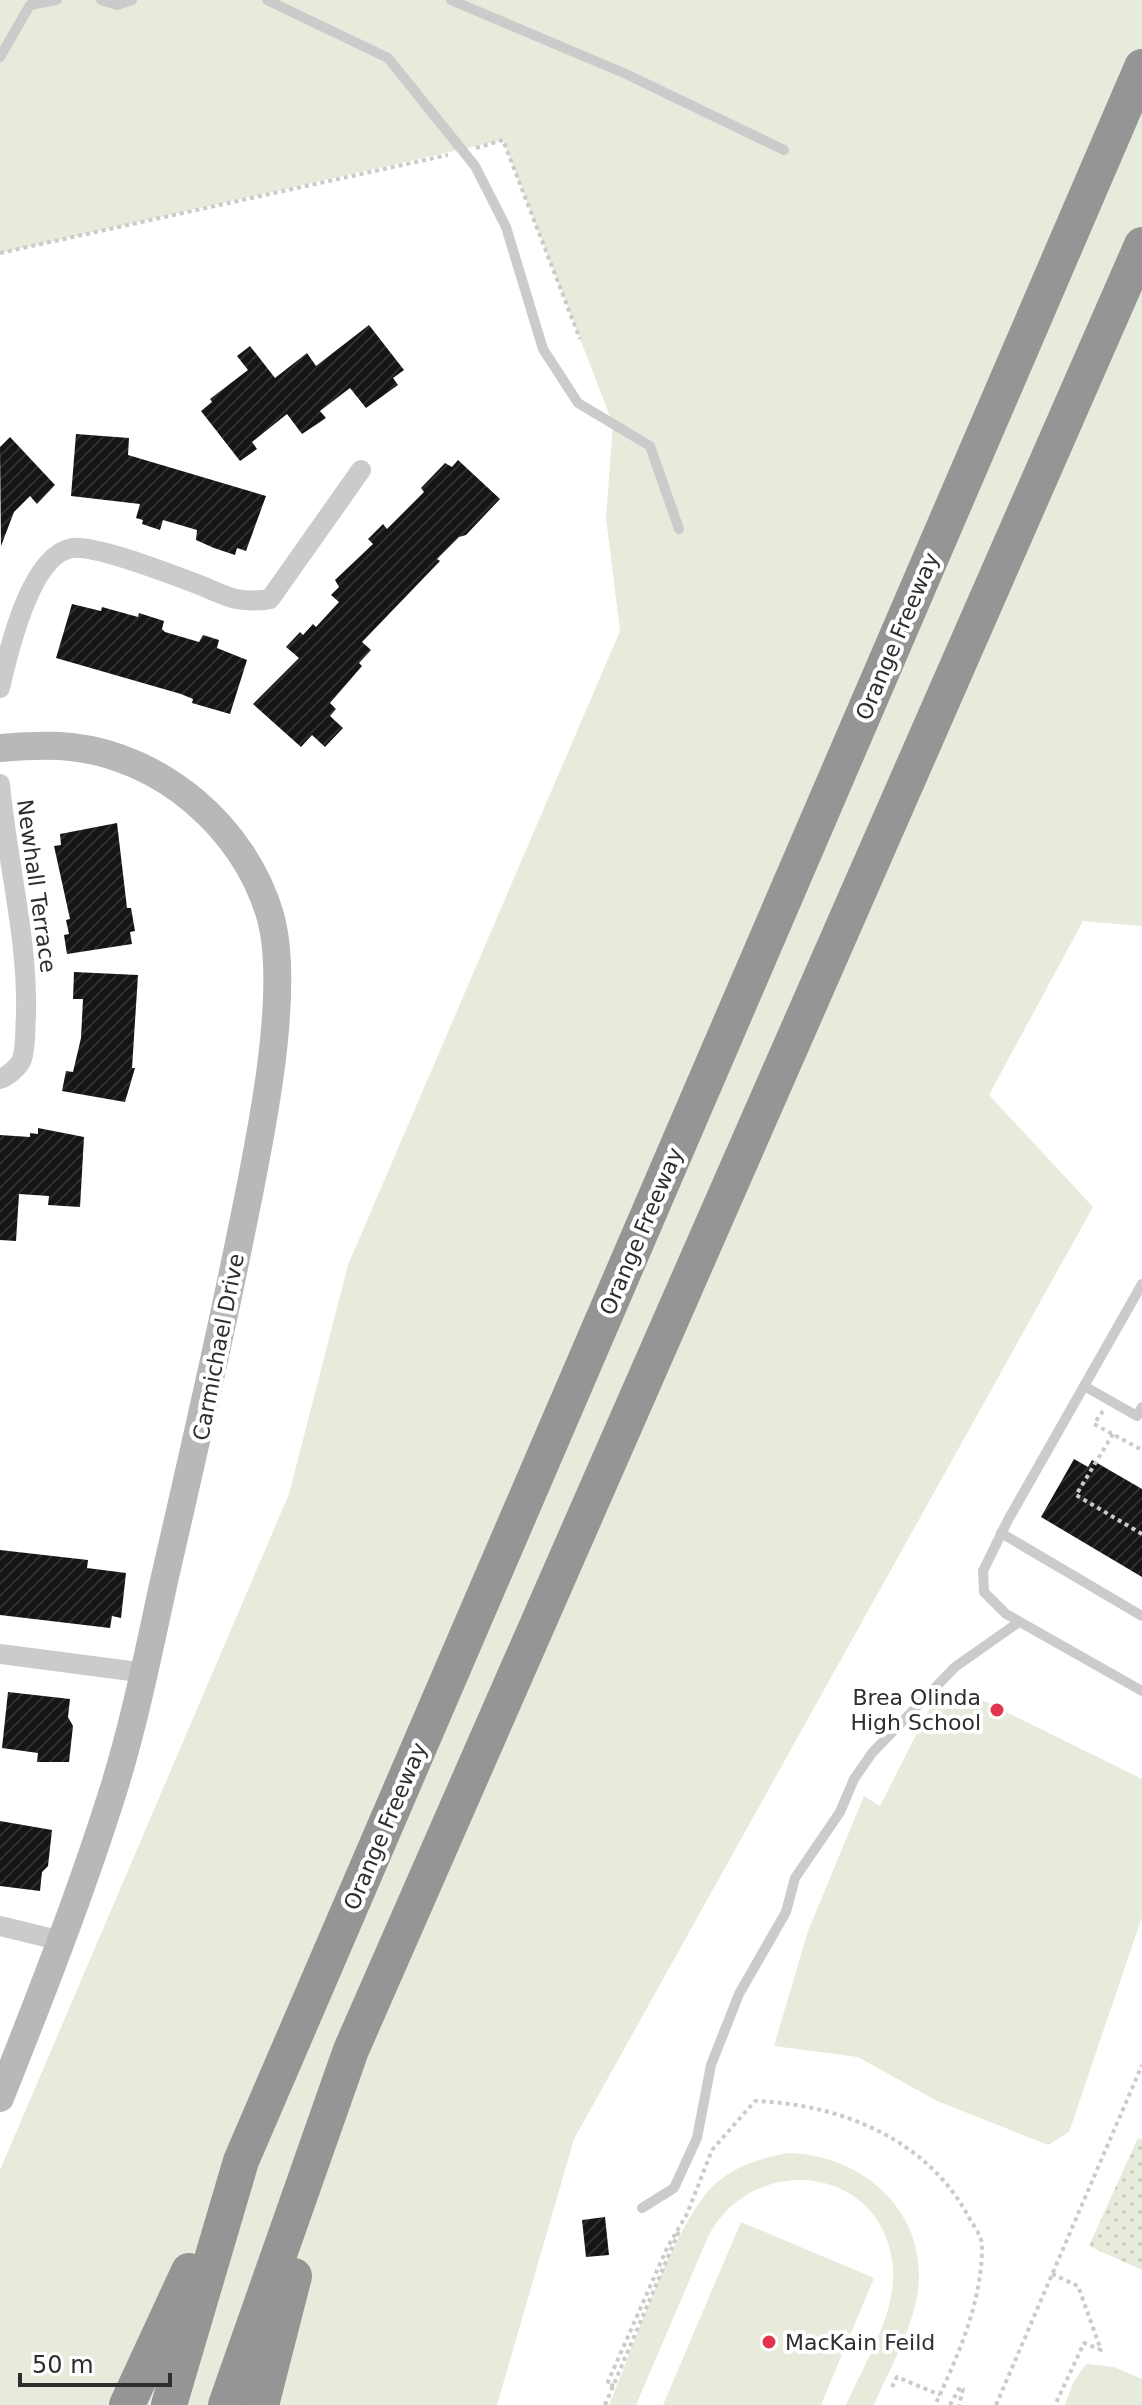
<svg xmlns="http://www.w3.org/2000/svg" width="1142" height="2405" viewBox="0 0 1142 2405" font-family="'DejaVu Sans',sans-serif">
<defs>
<pattern id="park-dots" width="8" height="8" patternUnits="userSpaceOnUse" patternTransform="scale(2)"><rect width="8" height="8" fill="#e6ebdc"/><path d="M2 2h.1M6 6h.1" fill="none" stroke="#c6cabd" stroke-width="1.8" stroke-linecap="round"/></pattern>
<pattern id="building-hatch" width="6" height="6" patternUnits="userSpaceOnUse" patternTransform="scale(2)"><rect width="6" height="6" fill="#151515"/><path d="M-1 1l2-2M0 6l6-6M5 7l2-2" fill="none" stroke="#2f2f2f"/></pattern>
</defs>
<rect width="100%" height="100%" fill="#fff"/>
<g fill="#e6ebdc">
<polygon points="0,0 1142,0 1142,926 1083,921 989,1095 1093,1207 574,2139 497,2405 0,2405 0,2170 289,1494 348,1265 620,631 606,518 613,424 503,140 0,253"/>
<polygon points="960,1689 1142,1779 1142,1917 1069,2132 1048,2145 937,2101 858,2057 774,2046 808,1931 864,1796 880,1806 935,1698"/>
<path d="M788 2153C868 2155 934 2219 916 2302 908 2337 888 2372 874 2405H846C864 2364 897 2313 893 2267 884 2165 753 2150 708 2237L636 2405H609C633 2349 674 2222 715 2184 736 2165 761 2158 788 2153Z"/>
<polygon points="741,2222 874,2278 821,2405 663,2405"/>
<polygon points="1086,2364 1114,2367 1142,2379 1142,2405 1065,2405 1073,2383"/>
</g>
<polygon fill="url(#park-dots)" points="1138,2138 1142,2140 1142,2270 1089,2246"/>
<g fill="url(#building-hatch)">
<polygon points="369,325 404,370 393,378 398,385 366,408 350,388 320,411 326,418 302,434 287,414 252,442 257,449 240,461 201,411 212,402 210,399 248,370 237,356 250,346 275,378 307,353 316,366"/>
<polygon points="76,434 129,438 128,455 266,496 246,551 237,548 235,555 214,548 196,540 197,530 163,520 160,530 142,524 143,520 136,518 140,504 71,496"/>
<polygon points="10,437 55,485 37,504 30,496 14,512 1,546 0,447"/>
<polygon points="458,460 500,499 466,535 459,537 437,559 440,561 362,642 371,650 359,663 362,666 330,703 336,709 330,716 343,728 325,747 312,735 301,747 253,704 299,658 286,647 300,632 303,635 313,624 316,627 339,602 331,595 339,587 335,580 373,544 368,539 383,524 387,529 424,492 421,488 445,463 452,467"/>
<polygon points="72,604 101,611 102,607 138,617 139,613 164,621 162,629 165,632 199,642 203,635 219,640 217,648 247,660 230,714 192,703 193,699 181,694 56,658"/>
<polygon points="117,823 127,908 131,908 135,931 130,932 132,944 67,954 64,935 69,934 66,920 70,919 54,846 61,845 60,834"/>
<polygon points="74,972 138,975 132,1068 135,1068 125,1102 62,1091 66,1071 73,1072 81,1038 83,999 73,999"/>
<polygon points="38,1128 84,1137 80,1207 48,1205 49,1196 19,1194 16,1241 0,1240 0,1135 30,1137 30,1133 38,1134"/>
<polygon points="1074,1459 1088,1467 1092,1460 1142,1489 1142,1577 1041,1517"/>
<polygon points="0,1550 88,1560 87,1568 126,1573 121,1618 112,1616 110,1628 0,1615"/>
<polygon points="8,1692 70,1699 68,1717 73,1726 69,1762 37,1762 38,1753 2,1748"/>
<polygon points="0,1821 52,1830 48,1866 42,1872 40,1891 0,1886"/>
<polygon points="605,2217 609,2255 586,2257 582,2220"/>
</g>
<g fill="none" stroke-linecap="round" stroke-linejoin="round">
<g stroke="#cbcbcb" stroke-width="4" stroke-dasharray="4 4" stroke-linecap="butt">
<polyline points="476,148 503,140 580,339"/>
<polyline points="0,253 448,155"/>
<polyline points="1103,1411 1094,1424 1142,1450"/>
<polyline points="1113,1434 1076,1495 1142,1534"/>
<polyline points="1052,2274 1078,2286 1101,2350 1084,2343 1055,2405"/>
<path d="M614 2386 607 2384 667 2248 687 2214 712 2150 755 2101C839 2104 925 2138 967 2214 972 2224 983 2237 982 2247 982 2302 958 2356 935 2405"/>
<polyline points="892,2387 897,2377 940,2395"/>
<polyline points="605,2405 679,2231"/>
<polyline points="950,2405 960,2387 963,2389 959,2405"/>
<polyline points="996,2405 1142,2065"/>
</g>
<g stroke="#cbcbcb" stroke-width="10">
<polyline points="101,0 117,5 132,0"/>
<polyline points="267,0 388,58 475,166 506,227 543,349 578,403 650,446 679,529"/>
<polyline points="451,0 626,74 784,150"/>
<polyline points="0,57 30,5 57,0"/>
<polyline points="1142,1284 1008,1520 983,1571 984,1592 1006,1614 1142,1691"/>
<polyline points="1084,1386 1137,1416 1142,1407"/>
<polyline points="1001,1533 1142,1616"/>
<polyline points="642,2208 674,2188 697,2138 711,2065 739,1994 786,1912 795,1878 840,1812 854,1779 872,1753 955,1667 1019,1622"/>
</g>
<g stroke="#cbcbcb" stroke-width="20">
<path d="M0 688C8 653 30 555 72 548 95 545 165 572 189 581 224 593 231 605 270 599L361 470"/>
<path d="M0 784C7 862 28 937 26 1016 25 1028 26 1047 22 1059 19 1067 8 1076 0 1079"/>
<polyline points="0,1654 146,1673"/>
<polyline points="0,1926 62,1941"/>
</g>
<path stroke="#b8b8b8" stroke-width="28" d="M0 748C23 746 48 744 71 747 162 757 244 827 270 915 293 995 256 1159 239 1243 216 1356 190 1468 164 1581 149 1650 135 1720 114 1788 81 1893 41 1995 0 2098"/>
<g stroke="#959595" stroke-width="36">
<polyline points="127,2405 189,2271"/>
<polyline points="169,2405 241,2161 1142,67"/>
<polyline points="226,2405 351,2050 1142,245"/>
<polyline points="261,2405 294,2276"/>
</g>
</g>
<g fill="#e2344e" stroke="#fff" stroke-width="3">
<circle cx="997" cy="1710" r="8"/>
<circle cx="769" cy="2342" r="8"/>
</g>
<g text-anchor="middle" stroke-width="8" stroke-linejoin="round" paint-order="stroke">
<g font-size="22" fill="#2e2e2e" stroke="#fff">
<text transform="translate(897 636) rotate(-67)" y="8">Orange Freeway</text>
<text transform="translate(37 886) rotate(82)" y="8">Newhall Terrace</text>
<text transform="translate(641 1231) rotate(-67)" y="8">Orange Freeway</text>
<text transform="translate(218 1347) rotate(-79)" y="8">Carmichael Drive</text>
<text transform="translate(385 1826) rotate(-67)" y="8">Orange Freeway</text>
</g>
<g font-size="22" fill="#2e2e2e" stroke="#fff" text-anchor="end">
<text x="981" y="1705">Brea Olinda<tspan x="981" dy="25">High School</tspan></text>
<text x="785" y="2350" text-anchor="start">MacKain Feild</text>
</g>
</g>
<path d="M20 2373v12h150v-12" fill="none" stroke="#2e2e2e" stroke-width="4"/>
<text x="32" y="2373" font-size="24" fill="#2e2e2e" stroke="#ffffff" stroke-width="6" paint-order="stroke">50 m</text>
</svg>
